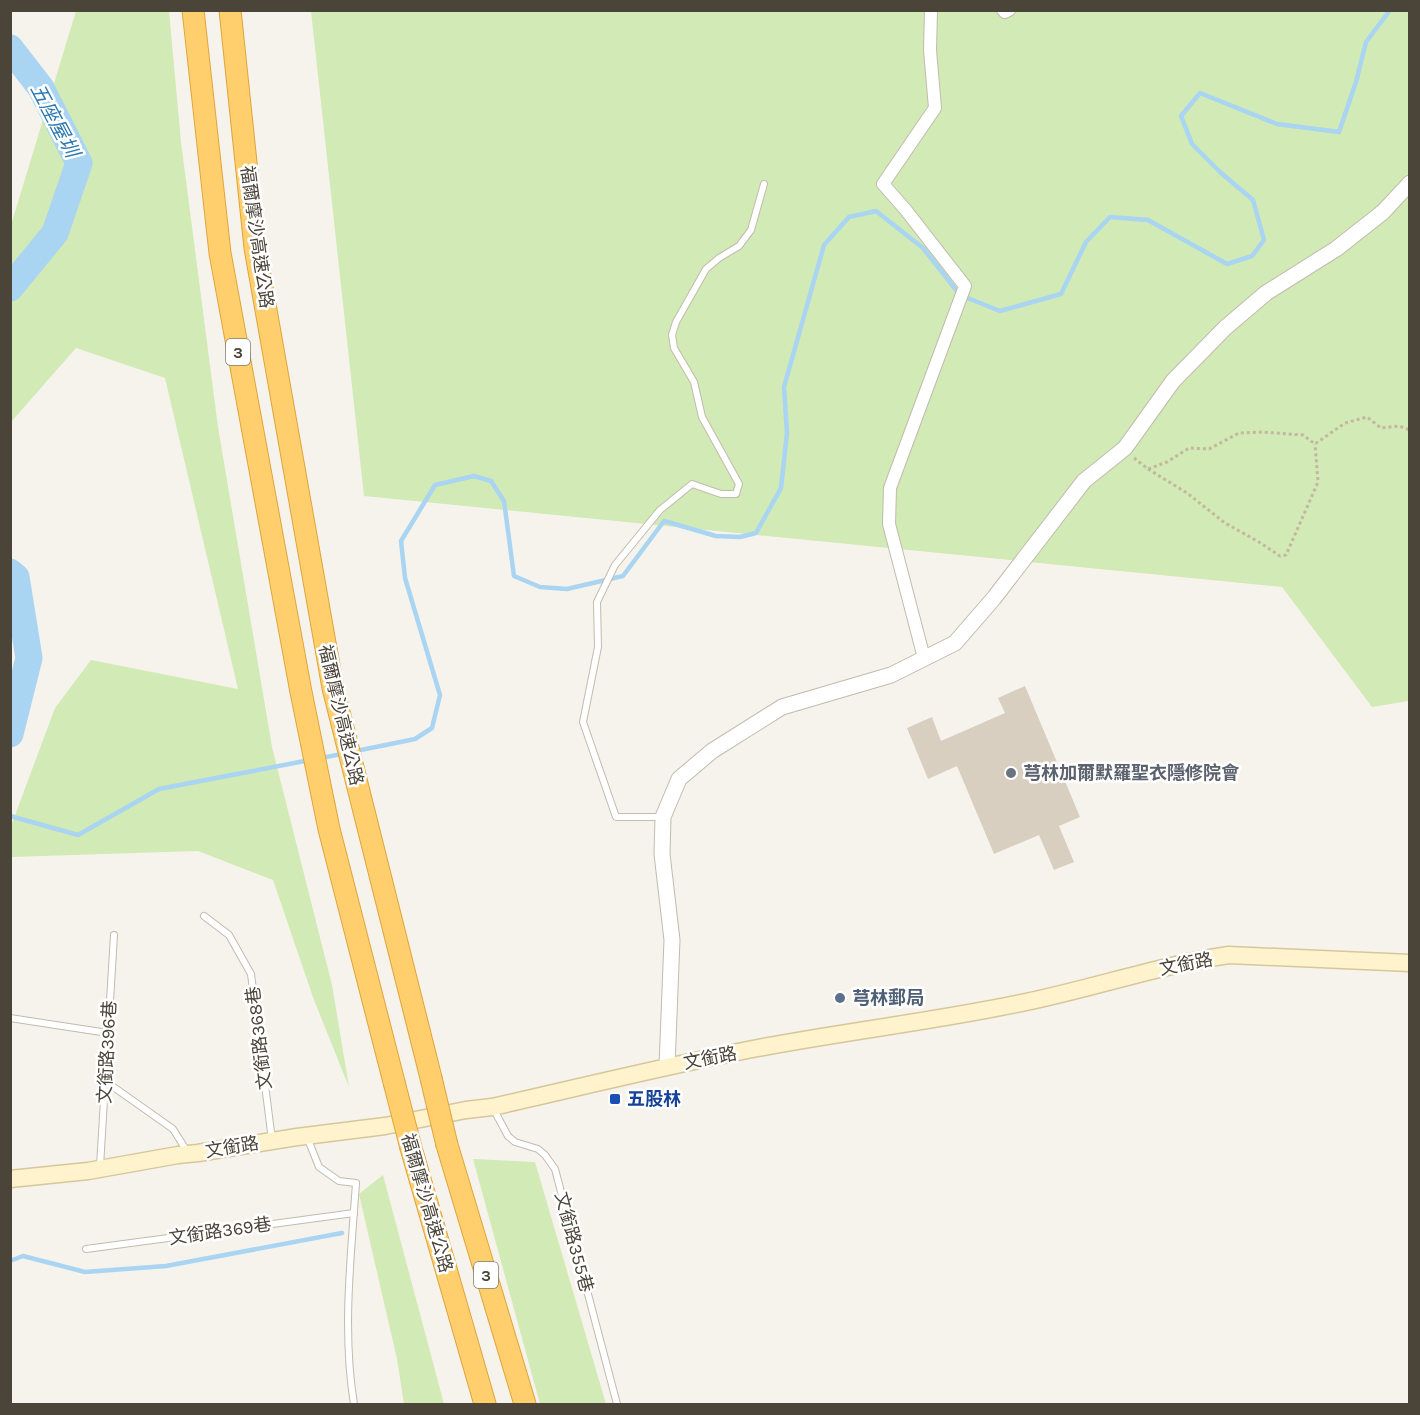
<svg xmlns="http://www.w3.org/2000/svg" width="1420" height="1415" viewBox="0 0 1420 1415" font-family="Karla,'Noto Sans TC',sans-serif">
<rect width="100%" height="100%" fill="#f6f3ec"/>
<g fill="#d2eab5">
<polygon points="76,11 169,11 181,142 218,427 272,747 332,985 349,1087 314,1000 273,880 198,851 11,857 11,826 55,708 91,660 238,689 165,378 76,348 11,422 11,225"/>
<polygon points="311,11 1409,11 1409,701 1372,707 1282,587 364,496"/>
<polygon points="473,1159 535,1162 606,1404 540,1404"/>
<polygon points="383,1175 444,1404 404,1404 397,1359 359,1194"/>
</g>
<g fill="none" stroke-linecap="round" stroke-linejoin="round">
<g stroke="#a9d4f2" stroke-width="4.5">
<polyline points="356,751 415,739 432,728 440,695 405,578 401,541 435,485 474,476 491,481 504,501 514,576 540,587 567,589 623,576 664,521 716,536 740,537 756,533 781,488 787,433 784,387 824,245 849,217 876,211 923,248 960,295 1000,311 1061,294 1086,242 1110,217 1148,220 1227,264 1252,256 1264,240 1253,200 1220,172 1192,144 1181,116 1200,93 1277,124 1339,132 1356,82 1366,42 1390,10"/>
<polyline points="321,758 342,754"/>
<polyline points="10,816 78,835 159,789 310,760"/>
<polyline points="10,1261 23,1256 85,1272 166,1266 342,1233"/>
</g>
<g stroke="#a9d4f2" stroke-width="27">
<polyline points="10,48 41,88 79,163 55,233 10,288"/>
<polyline points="10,572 16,577 29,658 10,734"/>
</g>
</g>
<polygon fill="#d8cfc1" points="1025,686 1080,817 1059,826 1074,862 1054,870 1039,835 994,854 957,766 928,779 907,728 932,717 941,741 1005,713 998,698"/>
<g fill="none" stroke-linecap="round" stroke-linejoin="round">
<g stroke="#c2bbae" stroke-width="8">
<g id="service">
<polyline points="662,817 616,817 583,722 598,647 597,602 615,565 660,510 692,484 721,494 736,494 739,484 702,417 694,382 674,348 672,335 676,322 706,269 719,258 739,246 751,230 764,184"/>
<polyline points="204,916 229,935 251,974 272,1140"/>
<polyline points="10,1018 108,1033"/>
<polyline points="105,1081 173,1129 188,1153"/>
<polyline points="493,1108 508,1136 515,1142 538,1149 545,1155 555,1169 617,1404"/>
<path d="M307 1137 319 1167 339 1181 356 1183C351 1257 342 1331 354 1404"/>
<polyline points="100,1166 114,935"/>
<polyline points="86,1249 354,1213"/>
</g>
</g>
<g stroke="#c2bbae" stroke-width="14">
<g id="minor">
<polyline points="1003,10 1005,12 1009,10"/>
<polyline points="924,658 889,524 890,488 965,286 905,209 883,184 935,108 930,50 931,10"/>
</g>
</g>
<g stroke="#c2bbae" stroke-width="17">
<polyline id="tertiary" points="667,1066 672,940 662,854 663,817 679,779 712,751 782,707 891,675 955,643 994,598 1084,481 1125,448 1173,381 1225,328 1266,293 1336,249 1383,212 1410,183"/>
</g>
<g stroke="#d6c79b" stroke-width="19">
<path id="secondary" d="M10 1179 88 1171 178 1155 198 1153 297 1137 385 1126 466 1110 492 1107C581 1087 669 1065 758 1048 847 1031 937 1021 1026 1002 1094 988 1160 965 1229 955L1410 963"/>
</g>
<g stroke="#e0a43c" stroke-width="23">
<g id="motorway">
<polyline points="193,10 220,253 301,692 329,829 394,1082"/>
<polyline points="230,10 255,248 333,688 431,1078"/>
<polyline points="447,1145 525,1404"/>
<polyline points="411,1148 485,1404"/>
</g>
</g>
<g stroke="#c4b79f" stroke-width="3" stroke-dasharray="3 3" stroke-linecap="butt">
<polyline points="1134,458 1148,469 1167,462 1189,448 1209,449 1239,433 1262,432 1303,435 1315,444 1345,423 1367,417 1381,428 1399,426 1410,430"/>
<polyline points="1148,469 1187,493 1225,523 1259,542 1280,556 1286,555 1318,482 1315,444"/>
</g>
<use href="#service" stroke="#fff" stroke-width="6"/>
<use href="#minor" stroke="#fff" stroke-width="12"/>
<use href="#tertiary" stroke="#fff" stroke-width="15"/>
<use href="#secondary" stroke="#fff3cd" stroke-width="16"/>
<use href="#motorway" stroke="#ffcf6e" stroke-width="21"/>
<g stroke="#e0a43c" stroke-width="23" stroke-linecap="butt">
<g id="motorway-bridge">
<polyline points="431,1078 447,1145"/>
<polyline points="394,1082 411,1148"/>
</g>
</g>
<use href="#motorway-bridge" stroke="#ffcf6e" stroke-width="21"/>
</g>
<circle fill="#6b7280" stroke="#fff" stroke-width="2" cx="1011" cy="773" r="6"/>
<circle fill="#5c6f8a" stroke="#fff" stroke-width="2" cx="840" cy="998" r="6"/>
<rect fill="#1a4fb4" stroke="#fff" stroke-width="2" x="609" y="1093" width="12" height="12" rx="3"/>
<g text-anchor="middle" stroke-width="5" stroke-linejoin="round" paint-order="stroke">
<g fill="#fff" stroke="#817c74" stroke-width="1.5">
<rect x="226" y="339" width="24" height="26" rx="4.5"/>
<rect x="474" y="1262" width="24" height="26" rx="4.5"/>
</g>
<g font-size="16" font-weight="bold" fill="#4b4439">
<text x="238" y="358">3</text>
<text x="486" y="1281">3</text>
</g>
<g font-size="18" fill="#4b4439" stroke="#fff">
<text transform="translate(257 237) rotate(82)" y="6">福爾摩沙高速公路</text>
<text transform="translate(341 715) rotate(77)" y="6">福爾摩沙高速公路</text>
<text transform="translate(1186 964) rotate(-11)" y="6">文銜路</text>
<text transform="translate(259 1038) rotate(-97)" y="6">文銜路368巷</text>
<text transform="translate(107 1052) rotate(-87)" y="6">文銜路396巷</text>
<text transform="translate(710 1058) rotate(-11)" y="6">文銜路</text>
<text transform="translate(232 1147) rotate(-9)" y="6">文銜路</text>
<text transform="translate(427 1203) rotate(74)" y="6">福爾摩沙高速公路</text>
<text transform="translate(220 1231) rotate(-8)" y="6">文銜路369巷</text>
<text transform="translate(574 1242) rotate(75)" y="6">文銜路355巷</text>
</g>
<g font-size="18" font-weight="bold" fill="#5b616d" stroke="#fff" text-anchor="start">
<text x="1023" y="779">芎林加爾默羅聖衣隱修院會</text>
</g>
<g font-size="18" font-weight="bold" fill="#4e5e75" stroke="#fff" text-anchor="start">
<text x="852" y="1004">芎林郵局</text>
</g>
<g font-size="18" font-weight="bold" fill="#164399" stroke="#fff" text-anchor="start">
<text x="627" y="1105">五股林</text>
</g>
<g font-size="20" font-style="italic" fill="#2e7ab2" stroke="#fff">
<text transform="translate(55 120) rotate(62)" y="7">五座屋圳</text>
</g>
</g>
<rect width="1420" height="1415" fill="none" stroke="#4b4439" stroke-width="24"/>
</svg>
